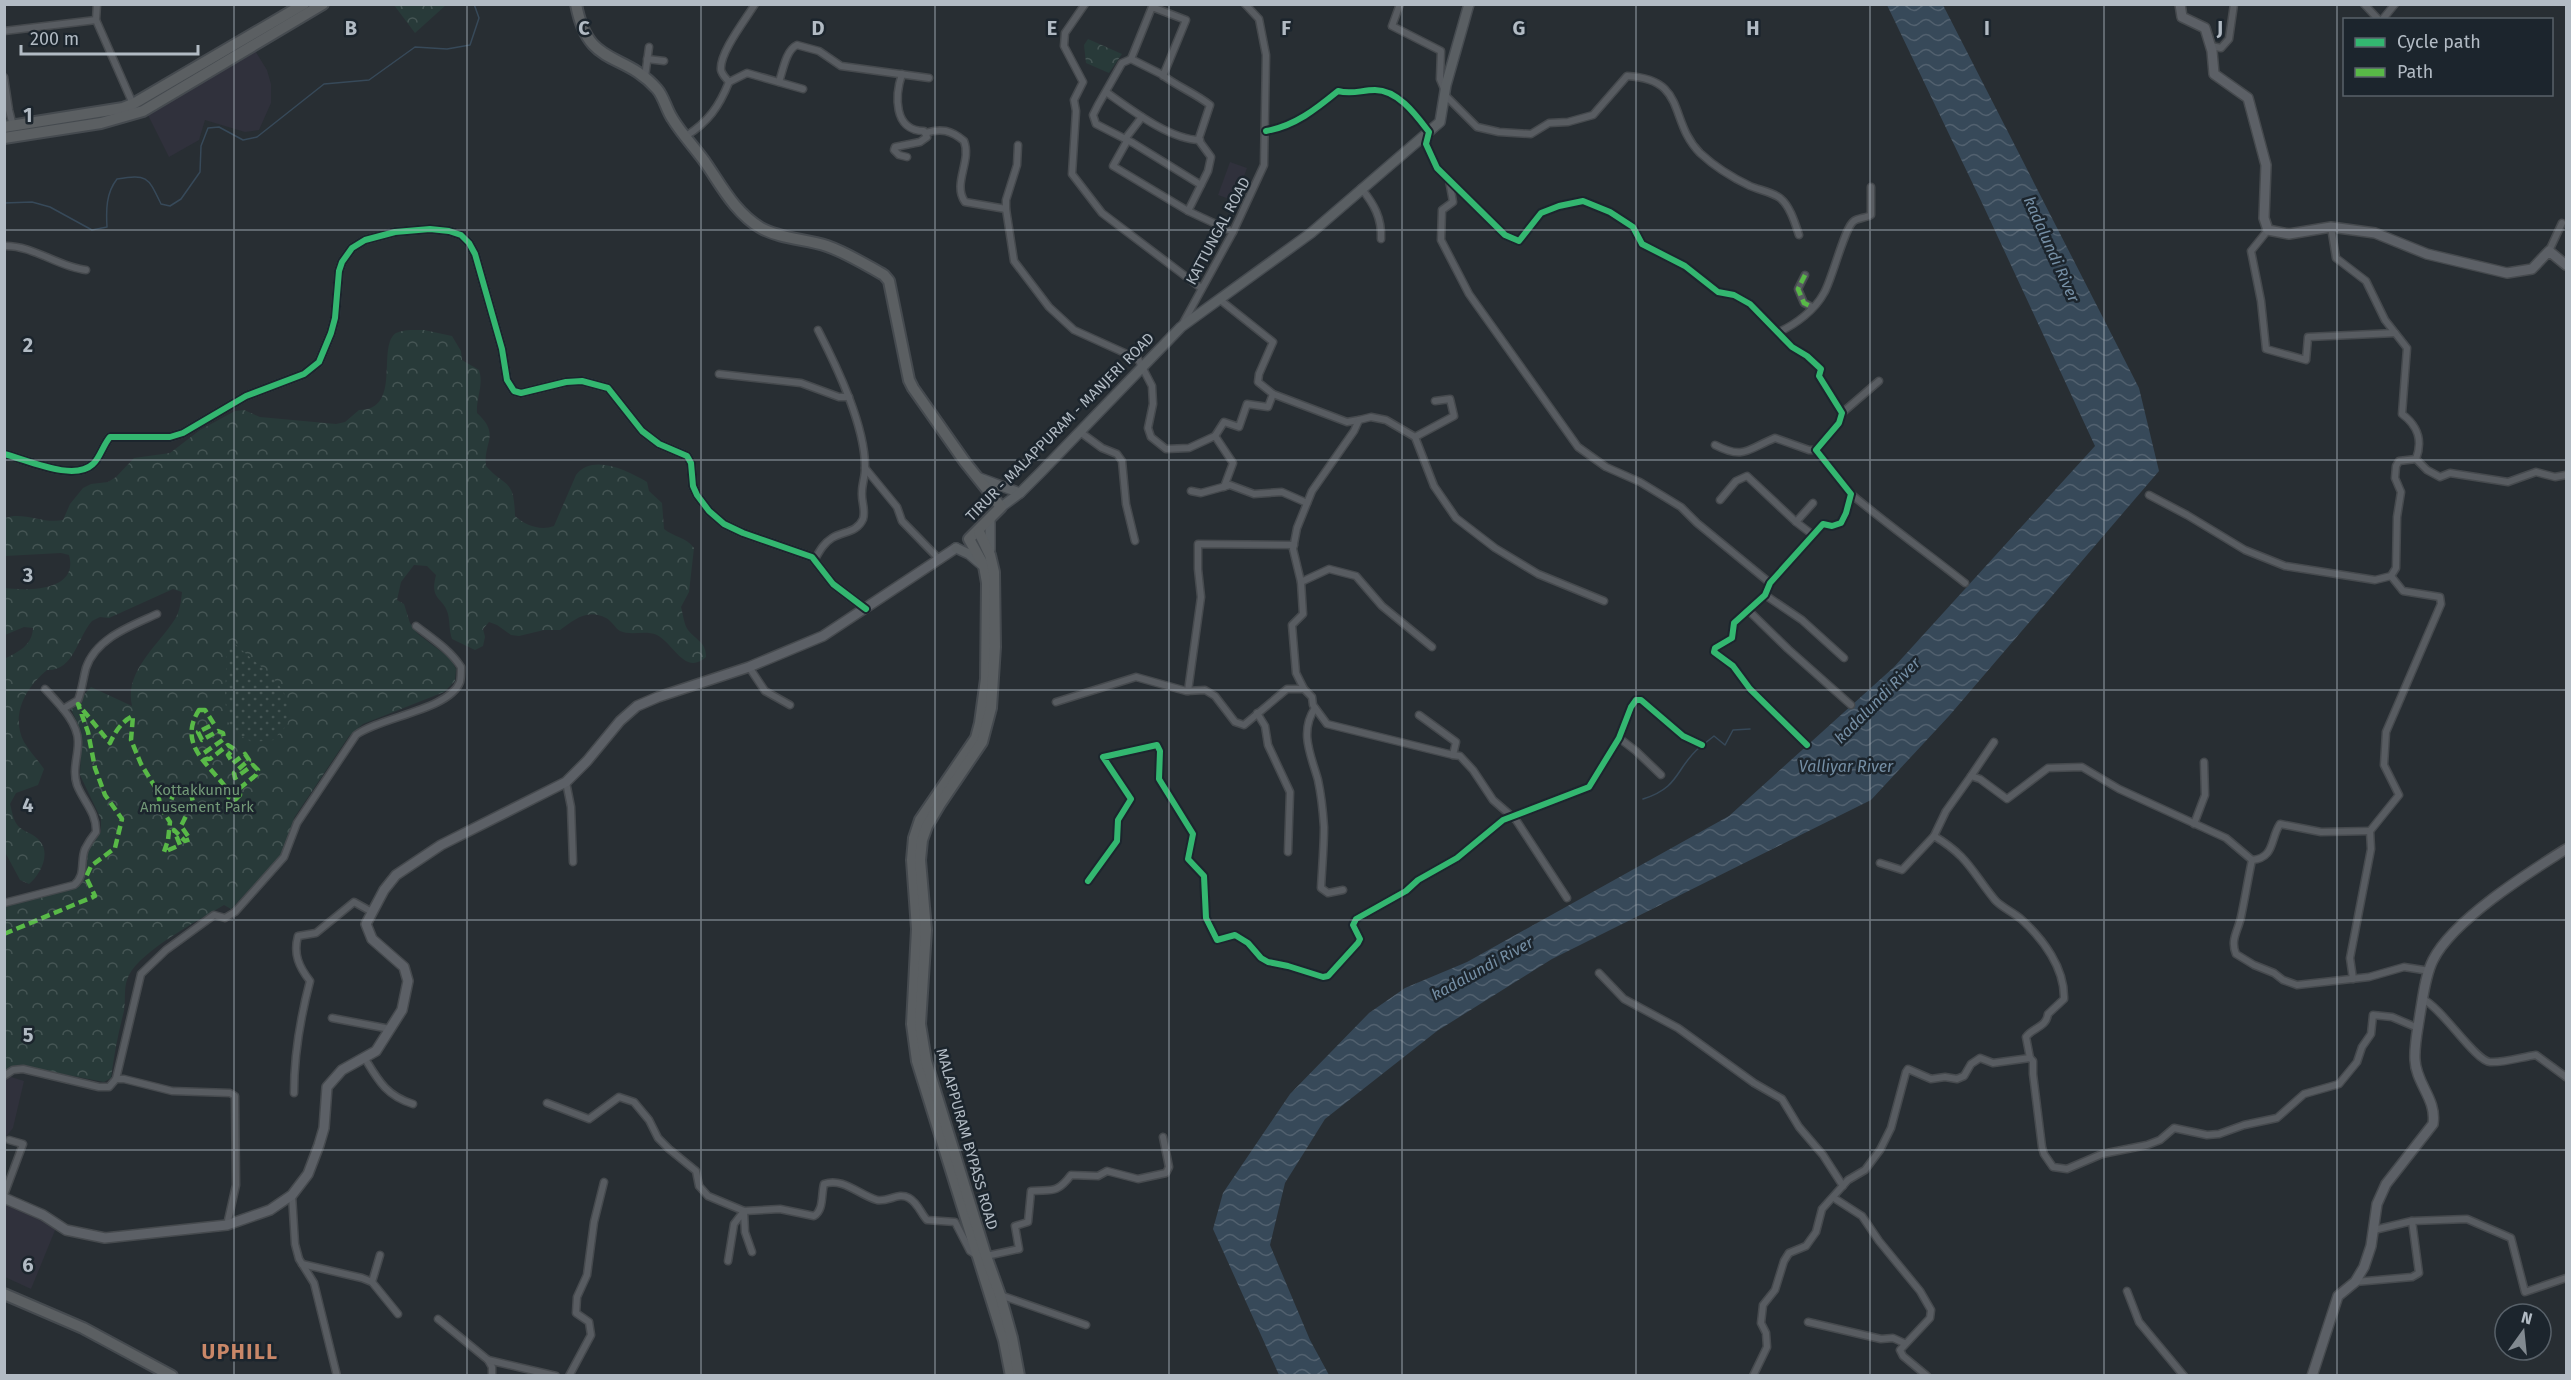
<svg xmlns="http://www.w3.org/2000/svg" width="2571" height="1380" viewBox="0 0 2571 1380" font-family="'Fira Sans',sans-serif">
<defs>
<pattern id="forest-crowns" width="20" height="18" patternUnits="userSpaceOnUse" patternTransform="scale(1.5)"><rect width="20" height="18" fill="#283a39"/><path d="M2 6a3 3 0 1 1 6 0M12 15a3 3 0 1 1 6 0" fill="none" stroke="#455554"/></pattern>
<pattern id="garden-dots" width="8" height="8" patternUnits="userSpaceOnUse" patternTransform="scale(1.5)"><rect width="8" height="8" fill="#283a39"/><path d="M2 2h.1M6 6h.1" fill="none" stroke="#455554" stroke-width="1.8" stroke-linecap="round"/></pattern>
<pattern id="water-waves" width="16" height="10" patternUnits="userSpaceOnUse" patternTransform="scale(1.5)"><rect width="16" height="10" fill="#374959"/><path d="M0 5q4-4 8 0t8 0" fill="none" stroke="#52616f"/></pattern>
</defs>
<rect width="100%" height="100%" fill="#282e33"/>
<g fill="#30313c">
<polygon points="254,49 267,70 271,84 271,103 259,130 245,132 205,120 199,140 169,157 148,115"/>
<polygon points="1230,162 1247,168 1235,201 1218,195"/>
<polygon points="8,1076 24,1081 13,1128 5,1138 4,1078"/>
<polygon points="4,1202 58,1223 31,1289 5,1277"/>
</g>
<g fill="url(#forest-crowns)">
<polygon points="394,5 446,5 415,33"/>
<polygon points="1088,39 1122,54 1109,73 1086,63 1084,45"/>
<path d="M424 330 452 336 461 351 462 360 479 370C484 385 476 398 477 413 501 435 483 442 486 466 507 489 514 478 515 516 526 526 541 531 554 526L576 475C593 453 628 471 647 482L649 491 662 503 664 529C674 537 686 537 694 548L689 592 681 607C683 614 684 625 688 630 697 641 706 642 706 657 685 676 674 644 657 635 645 630 631 636 620 631 615 628 612 621 606 618 587 608 574 620 560 630H544L519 636 511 635 497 625 489 622 483 629 485 637 483 646 475 650 452 639C449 630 450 623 448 614 444 597 429 601 436 575L427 566 414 565 401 582 397 600 404 604 410 623 418 634 451 659 456 669 455 681 444 692 363 724 349 736 294 818 286 851 231 909 224 905C199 920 142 950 129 975 123 986 126 999 124 1011 118 1033 114 1056 111 1078L104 1082 21 1066 5 1073V905L81 885 86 853 101 832V819L80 775 81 749 78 724 71 709 91 687 132 706C124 671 158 646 175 619 180 611 181 601 182 592L173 589 109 618 100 617 92 621C77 638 74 671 47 670 26 687 10 715 24 742 30 752 38 760 44 769L38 785 16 793 10 804C12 811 13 820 18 826 24 832 32 833 38 839 52 852 41 874 29 884L20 880 5 852 4 659C18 652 32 646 33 628L24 627 5 635V588C28 591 79 591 69 555L61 553 5 556V518C23 511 43 524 63 520L70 504 83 488 91 484 108 482 116 477 134 458 170 453 200 430 235 411 244 410 260 417 336 424 345 422 359 410C403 410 376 346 396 333 404 329 416 330 424 330Z"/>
</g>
<path fill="url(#garden-dots)" d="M230 643H234C255 664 300 689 287 725L274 740 252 742 237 734 228 722 225 699 227 649Z"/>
<polygon fill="url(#water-waves)" points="1887,5 1943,5 2139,388 2159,471 1949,716 1871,800 1552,959 1437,1031 1325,1119 1285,1183 1270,1245 1310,1340 1329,1375 1279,1375 1213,1229 1223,1193 1290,1094 1369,1013 1405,988 1467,962 1729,816 1894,667 2095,446 1983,205"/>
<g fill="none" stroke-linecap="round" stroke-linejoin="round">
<g stroke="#374959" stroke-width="1.5">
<polyline points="2400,5 2402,4"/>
<path d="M4 203 32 202 50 207 92 230 107 227C106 210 106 193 117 179 148 174 148 177 161 204L170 206 181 199 200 172 201 146 208 128 219 127 243 140 257 137 324 84 369 80 415 47 447 49 470 45 479 18 474 4"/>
<polyline points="1704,744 1714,736 1725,745 1733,730 1750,729"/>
<path d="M1643 799C1681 787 1675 768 1700 747"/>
</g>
<g stroke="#464a4e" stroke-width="9">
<g id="minor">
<polyline points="97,4 96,20 133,104"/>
<path d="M755 4C746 19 719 53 721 70 722 75 726 78 729 82L747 73 803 89"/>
<polyline points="1085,4 1065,33 1064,46 1083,82 1074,100 1076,111 1072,174 1102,213 1201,288"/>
<polyline points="1400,4 1392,26 1441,51 1440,79 1445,91"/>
<polyline points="2364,4 2379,20"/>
<polyline points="2382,20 2395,4"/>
<polyline points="4,31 96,20"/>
<polyline points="2211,46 2221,48 2229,39 2234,4"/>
<polyline points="647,59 664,61"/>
<polyline points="1131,59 1122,63 1098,105 1093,115 1096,124 1133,143 1201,185"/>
<path d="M902 74C895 95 893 131 924 131L927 137 920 142 895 147 894 150 899 155 907 157"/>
<path d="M1163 76 1186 20 1152 7 1131 59 1161 74C1176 86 1195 93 1210 105L1199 138 1200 142 1211 157 1208 171 1188 211 1233 232"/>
<polyline points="4,77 9,110 13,126"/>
<polyline points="645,77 649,47"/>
<path d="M779 82C783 70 786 50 797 45L819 51 841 66 929 78"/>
<path d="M1106 92C1130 109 1170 140 1200 140"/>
<path d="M1445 95 1477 127 1499 132 1531 134 1549 123 1568 122 1593 115 1627 76C1688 79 1668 121 1700 153 1715 167 1731 177 1750 186 1759 190 1772 192 1780 198 1790 206 1795 223 1799 235"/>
<path d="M1266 131C1295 126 1316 109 1338 91 1352 95 1361 90 1375 90 1398 90 1416 115 1429 132L1426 144 1437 168 1505 235 1519 241 1541 213 1559 206 1583 201 1610 212 1633 227 1642 244 1685 266 1718 292 1734 295 1750 304 1792 347 1807 356 1821 369 1819 376 1842 413 1839 423 1816 450 1851 494 1846 513 1841 523 1832 526 1823 524 1770 583 1765 595 1734 623 1732 638 1715 648 1714 652 1733 666 1750 689 1807 745"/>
<path d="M925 133C941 128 951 130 964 141 972 161 952 184 965 202L1006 209"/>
<path d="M686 136C708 122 719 107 729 82"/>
<polyline points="1125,139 1142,117"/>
<polyline points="1127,141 1113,166 1188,211"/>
<polyline points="1018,145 1017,165 1006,200 1006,209 1014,261 1049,307 1074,330 1138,359 1152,386 1153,404 1148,428 1151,437 1166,449 1189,448 1215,436 1233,463 1224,487"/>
<polyline points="1449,180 1453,202 1442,210 1441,240 1469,294 1578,447 1606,467 1640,482 1681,507 1697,523 1770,583"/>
<path d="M1361 188C1374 204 1382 218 1381 239"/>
<path d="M2331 227 2336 258 2366 281 2385 320 2407 348 2402 414C2418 426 2423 440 2416 459L2427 470 2440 477 2450 473 2508 482 2536 472 2555 477 2566 475"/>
<polyline points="2268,230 2251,251 2261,301 2266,349 2306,360 2308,337 2395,333"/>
<path d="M4 246C33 245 58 267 86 270"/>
<polyline points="2549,251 2562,223"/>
<polyline points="1805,275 1798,289 1804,303 1812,307"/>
<polyline points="1182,325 1233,232 1264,165 1266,55 1259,19 1245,4"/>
<path d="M1779 332C1796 324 1815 310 1824 293 1832 280 1845 226 1854 221 1858 218 1866 218 1871 215V187"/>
<polyline points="719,374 801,383 839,397 849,397"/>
<polyline points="1273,394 1347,422 1359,420"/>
<polyline points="1842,413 1879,381"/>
<polyline points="1080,432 1102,448 1117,454 1122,461 1126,504 1135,541"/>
<polyline points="1215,436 1224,422 1239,427 1247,404 1268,407 1273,394 1258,382 1259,374 1273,342 1219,299"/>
<polyline points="1415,437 1454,416 1450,399 1435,401"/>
<path d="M1715 445C1744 460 1748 449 1775 438L1809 450H1816"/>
<polyline points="865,468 897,507 902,521 940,560"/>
<polyline points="1191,491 1201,493 1230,485 1254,494 1282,492 1307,503"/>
<path d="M1851 494C1888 525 1927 553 1965 583"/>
<polyline points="2149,495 2187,515 2245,550 2285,566 2375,580 2391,576 2396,568 2397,517 2401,492 2395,478 2396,466 2399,461 2416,459"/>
<polyline points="1720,500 1736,481 1747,476 1796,522 1813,535"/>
<polyline points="1796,522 1813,503"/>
<path d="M815 559C820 550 824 543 832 538 843 531 857 533 863 519 866 510 861 501 862 492 862 484 865 477 865 469 866 427 837 367 818 330"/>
<polyline points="1301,582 1329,569 1356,576 1382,606 1432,647"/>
<polyline points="1765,595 1802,620 1844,658"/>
<polyline points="1749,611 1788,649 1851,705"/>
<polyline points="749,667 765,691 790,705"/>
<polyline points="1304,689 1296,673 1292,625 1303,614 1301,582 1293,549 1297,528 1312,491 1354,431 1359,420 1371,417 1386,420 1415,437 1434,486 1456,518 1495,548 1538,574 1604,601"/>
<polyline points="1188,691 1201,597 1198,569 1198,544 1294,545"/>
<polyline points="1056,702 1136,677 1186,691 1205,690 1215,696 1235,722 1244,725 1287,689 1304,689 1312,697 1313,705 1327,724 1453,755"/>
<path d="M1315 708C1299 732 1311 755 1318 780 1321 794 1323 812 1324 827 1324 847 1322 868 1321 888L1328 893 1343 890"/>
<path d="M63 709 78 700C82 690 83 679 86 668 96 638 131 626 157 614"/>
<polyline points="1257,713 1265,726 1268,745 1290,792 1288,852"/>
<polyline points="1419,715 1456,742 1453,755 1460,756 1473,770 1493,800 1516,820 1567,898"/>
<polyline points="1619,738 1636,751 1661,775"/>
<polyline points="1971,776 1994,742"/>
<polyline points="566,782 571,807 573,862"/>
<polyline points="2194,824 2205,795 2204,762"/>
<path d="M1934 836 1946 811 1971 776 1980 779 2007 799 2048 768 2082 767 2119 789 2226 838 2252 860C2275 858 2270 839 2280 824L2321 832 2370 831"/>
<path d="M2252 860C2248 879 2245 898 2241 917 2238 931 2230 940 2236 954L2254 965 2274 973 2283 980 2297 985 2369 977 2404 967 2430 971"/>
<polyline points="1088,881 1117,841 1118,820 1131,799 1103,757 1157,745 1160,751 1159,779 1193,834 1188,859 1204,876 1206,918 1217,940 1235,935 1248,943 1261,958 1268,962 1288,966 1323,977 1328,976 1358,943 1360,939 1353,925 1356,919 1406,891 1418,880 1457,858 1503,820 1589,787 1619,738 1631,707 1636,700 1641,700 1683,736 1702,745"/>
<path d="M4 903 74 885C86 876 80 861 85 849 88 843 92 837 96 832 97 813 83 801 77 785 72 770 78 757 78 743 79 723 58 703 45 689"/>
<polyline points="1599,973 1624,999 1678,1028 1754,1083 1782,1099 1799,1127 1823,1155 1843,1186"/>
<polyline points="2353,979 2350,958 2371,849 2370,831 2399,795 2384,765 2386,732 2441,604 2440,597 2403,591 2391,576"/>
<path d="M2423 999C2443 1009 2475 1061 2490 1062 2504 1063 2522 1057 2536 1055L2566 1077"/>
<polyline points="332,1018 390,1029"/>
<path d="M364 1057C378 1080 386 1096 413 1104"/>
<polyline points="2030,1058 2033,1061 2033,1074 2042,1147 2044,1154 2053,1167 2067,1169 2102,1154 2147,1145 2160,1140 2174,1128 2207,1135 2219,1134 2244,1125 2277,1118 2304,1094 2339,1084 2357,1062 2362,1047 2371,1034 2373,1015 2392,1017 2418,1028"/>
<polyline points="4,1076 13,1070 23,1069 99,1087 109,1087 116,1079 124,1079 172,1091 230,1093 235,1096 236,1185 227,1225"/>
<path d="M116 1079 141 974 166 950 214 915 225 918 235 912 284 857 297 823 356 735C380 717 449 710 460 682 461 678 461 672 461 667 450 650 433 639 416 626"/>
<path d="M294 1093C294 1054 300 1019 310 981 299 967 293 954 298 936L316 933 354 902 372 912"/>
<path d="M547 1103 589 1119 619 1097 634 1102 649 1120 658 1138 669 1149 696 1171 699 1186 708 1196 744 1211 780 1209 814 1216C824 1210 821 1195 824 1184 843 1177 859 1195 877 1200 889 1202 898 1192 909 1198 918 1203 921 1214 927 1220L955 1222 970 1251 976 1255"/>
<polyline points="4,1195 23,1144 9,1140"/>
<polyline points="292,1195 295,1244 299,1259 314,1283 337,1376"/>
<polyline points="1834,1198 1862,1216 1879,1241 1920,1291 1931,1310 1930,1318 1900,1350 1903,1356 1927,1376"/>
<polyline points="2374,1230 2412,1221 2467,1219 2511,1238 2525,1292 2566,1278"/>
<path d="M986 1256 1019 1249 1015 1226 1028 1222 1031 1191C1051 1189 1056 1195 1071 1175L1098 1176 1107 1171 1138 1179 1166 1173 1169 1167 1163 1137"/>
<polyline points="728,1261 734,1224 744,1211 745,1232 752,1252"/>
<polyline points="302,1264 362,1278 372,1282 398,1314"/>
<polyline points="372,1282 380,1255"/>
<polyline points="2355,1282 2412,1277 2419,1273 2412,1221"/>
<polyline points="2127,1291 2139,1322 2184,1376"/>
<polyline points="1000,1295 1086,1325"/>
<polyline points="438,1319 488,1360 492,1367 492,1376"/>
<polyline points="1808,1322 1881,1339 1893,1338 1904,1343"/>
<polyline points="488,1360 556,1376"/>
<polyline points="569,1376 591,1335 589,1322 576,1313 577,1297 587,1275 594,1222 604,1182"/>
<path d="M1753 1376 1767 1347 1766 1333 1761 1323 1763 1305 1775 1290 1784 1261 1789 1253 1806 1246 1816 1232 1822 1209 1848 1180 1865 1170 1880 1150 1891 1128 1906 1072 1908 1069 1931 1079 1945 1077 1957 1079 1964 1076 1971 1064 1980 1058 1993 1063 2030 1058 2026 1037C2033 1027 2046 1028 2048 1014L2064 999C2065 968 2043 939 2021 919 2013 912 2001 907 1995 900 1972 872 1968 856 1934 836L1902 870 1880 863"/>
</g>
</g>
<g stroke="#464a4e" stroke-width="10">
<path id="tertiary" d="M4 454C28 460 74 482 93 464 100 458 103 445 110 437H170L183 433 246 396 304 374 319 362 331 333 335 318 339 271 342 262 352 248 365 240 395 232 430 229 449 231 461 235 469 243 475 254 502 349 507 380 514 391 521 393 566 382 582 381 608 388 642 431 659 444 687 456 691 463 693 486 697 495 709 511 724 524 743 533 812 557 833 584 866 609"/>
</g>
<g stroke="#464a4e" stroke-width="12">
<g id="secondary">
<polyline points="2180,4 2182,17 2205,28 2212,51 2214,74 2248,98 2266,165 2264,218 2268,230 2289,234 2331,227 2375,233 2427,254 2507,273 2532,269 2549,251 2566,265"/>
<polyline points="4,1198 43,1215 66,1230 105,1238 227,1225 270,1210 292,1195 308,1174 319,1145 324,1128 327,1087 342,1070 376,1051 402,1010 408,981 404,967 372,939 366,924 384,890 396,875 441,845 566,782 587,761 620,721 637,706 658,697 749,667 823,636 956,548"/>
<path d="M2312 1376 2338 1296 2355 1282 2364 1267 2371 1246 2377 1204 2386 1184 2433 1124C2437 1099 2416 1084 2415 1060 2414 1045 2418 1028 2420 1014 2423 997 2425 976 2433 960 2453 920 2528 873 2566 849"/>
</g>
</g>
<g stroke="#464b50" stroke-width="12">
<g id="primary">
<polyline points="977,477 1020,493"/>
<polyline points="1001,507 1020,493 1042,471 1181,327 1311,233 1440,122 1446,85 1469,4"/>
<polyline points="956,548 969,554 982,565"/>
<polyline points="990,550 990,519"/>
</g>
</g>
<g stroke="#454a4f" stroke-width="14">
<g id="trunk">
<path d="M576 4C588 69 623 50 657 89 664 97 666 109 672 118 681 133 694 147 705 162 721 185 735 213 761 228 781 239 806 239 827 246 847 253 866 265 884 275L889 281 909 380 913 388 965 462 1001 507 969 539 984 566 987 583 986 679 980 723 976 738 920 820 914 838 912 860 917 929 912 1024 917 1061 1004 1340 1011 1376"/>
<polyline points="4,127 123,108 133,104 304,4"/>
<polyline points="4,138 101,123 143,111 323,4"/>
<polyline points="979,532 990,555 994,572 995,647 991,708 982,742 940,804 927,826 922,840 920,860 926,930 920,1024 926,1061 986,1256 1000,1295 1012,1338 1019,1376"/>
<polyline points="4,1294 83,1328 172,1376"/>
</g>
</g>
<use href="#minor" stroke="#585c61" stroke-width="6"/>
<use href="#tertiary" stroke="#585c61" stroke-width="8"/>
<use href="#secondary" stroke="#5c6066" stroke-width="9"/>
<use href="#primary" stroke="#5a5f63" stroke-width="9"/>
<use href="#trunk" stroke="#5b5f62" stroke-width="10"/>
<g stroke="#58b947" stroke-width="4.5" stroke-dasharray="9 4.5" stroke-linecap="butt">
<polyline points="1805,275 1798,289 1804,303 1812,307"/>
<path d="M199 710H205L214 724 198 732 202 740 218 731 223 733 224 739 204 753 206 759H210L228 745 234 749 228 755 233 763 245 754 249 760 234 773 235 778 253 765 258 770 256 775 240 788V795L235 800 229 798C227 794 227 789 224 785 206 762 178 743 199 710Z"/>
<path d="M4 934 95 896 86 877 91 866 115 848 122 819 105 795 95 768 88 732 78 704 110 743C115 732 122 721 133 716L131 740 141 764 157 790 161 808 170 822 168 840 164 852 180 845 174 830 185 841 190 839 181 826 193 802 190 790H175L169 806 161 808"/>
</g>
<g stroke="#1c252d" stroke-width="10">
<g id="cycleway">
<path d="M1266 131C1295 126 1316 109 1338 91 1352 95 1361 90 1375 90 1398 90 1416 115 1429 132L1426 144 1437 168 1505 235 1519 241 1541 213 1559 206 1583 201 1610 212 1633 227 1642 244 1685 266 1718 292 1734 295 1750 304 1792 347 1807 356 1821 369 1819 376 1842 413 1839 423 1816 450 1851 494 1846 513 1841 523 1832 526 1823 524 1770 583 1765 595 1734 623 1732 638 1715 648 1714 652 1733 666 1750 689 1807 745"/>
<path d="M4 454C28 460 74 482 93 464 100 458 103 445 110 437H170L183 433 246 396 304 374 319 362 331 333 335 318 339 271 342 262 352 248 365 240 395 232 430 229 449 231 461 235 469 243 475 254 502 349 507 380 514 391 521 393 566 382 582 381 608 388 642 431 659 444 687 456 691 463 693 486 697 495 709 511 724 524 743 533 812 557 833 584 866 609"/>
<polyline points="1088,881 1117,841 1118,820 1131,799 1103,757 1157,745 1160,751 1159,779 1193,834 1188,859 1204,876 1206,918 1217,940 1235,935 1248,943 1261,958 1268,962 1288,966 1323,977 1328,976 1358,943 1360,939 1353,925 1356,919 1406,891 1418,880 1457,858 1503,820 1589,787 1619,738 1631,707 1636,700 1641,700 1683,736 1702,745"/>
</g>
</g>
<use href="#cycleway" stroke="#33b770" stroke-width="6"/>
</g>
<path fill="none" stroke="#b2bbc4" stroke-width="1.5" stroke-opacity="0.55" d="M234 4V1376M467 4V1376M701 4V1376M935 4V1376M1169 4V1376M1402 4V1376M1636 4V1376M1870 4V1376M2104 4V1376M2337 4V1376M4 230H2566M4 460H2566M4 690H2566M4 920H2566M4 1150H2566"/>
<g text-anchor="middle" stroke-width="5" stroke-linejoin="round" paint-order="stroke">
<g font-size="15" fill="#b2bbc4" stroke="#1c252d">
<text transform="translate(1218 231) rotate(-62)" y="5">KATTUNGAL ROAD</text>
<text transform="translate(1060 427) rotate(-45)" y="5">TIRUR - MALAPPURAM - MANJERI ROAD</text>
<text transform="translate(967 1139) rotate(74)" y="5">MALAPPURAM BYPASS ROAD</text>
</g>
<g font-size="15" fill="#729877" stroke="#1c252d">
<text x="197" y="795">Kottakkunnu<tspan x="197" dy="17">Amusement Park</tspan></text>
</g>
<g font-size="16" font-style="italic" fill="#758fa5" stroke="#1c252d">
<text transform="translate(2052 249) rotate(66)" y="6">kadalundi River</text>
<text transform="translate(1877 700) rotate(-45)" y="6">kadalundi River</text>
<text x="1846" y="772">Valliyar River</text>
<text transform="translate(1482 968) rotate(-29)" y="6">kadalundi River</text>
</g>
<g font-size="21" font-weight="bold" letter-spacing="1.5" fill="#c98768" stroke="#1c252d">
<text x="240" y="1359">UPHILL</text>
</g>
</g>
<g font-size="20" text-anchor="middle" font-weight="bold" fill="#b2bbc4" stroke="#1c252d" stroke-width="5" stroke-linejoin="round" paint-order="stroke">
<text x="351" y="35">B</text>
<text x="584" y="35">C</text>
<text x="818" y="35">D</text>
<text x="1052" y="35">E</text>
<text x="1286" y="35">F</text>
<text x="1519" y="35">G</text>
<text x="1753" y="35">H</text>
<text x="1987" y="35">I</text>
<text x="2220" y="35">J</text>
<text x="28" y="122">1</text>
<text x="28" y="352">2</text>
<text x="28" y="582">3</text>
<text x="28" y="812">4</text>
<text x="28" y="1042">5</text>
<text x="28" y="1272">6</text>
</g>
<rect width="2571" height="1380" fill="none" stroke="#b2bbc4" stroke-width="12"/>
<rect x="2343" y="18" width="210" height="78" fill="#1c252d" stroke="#586169" stroke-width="1.5"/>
<rect x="2355" y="38" width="30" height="9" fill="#33b770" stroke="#586169" stroke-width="1.5"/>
<text x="2397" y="48" font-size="18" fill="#b2bbc4">Cycle path</text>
<rect x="2355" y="68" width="30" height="9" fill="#58b947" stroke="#586169" stroke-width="1.5"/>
<text x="2397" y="78" font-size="18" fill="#b2bbc4">Path</text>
<g transform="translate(2523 1332) rotate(15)"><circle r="28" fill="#1c252d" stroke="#586169" stroke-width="1.5"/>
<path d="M0-4.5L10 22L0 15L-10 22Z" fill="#828a91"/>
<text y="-9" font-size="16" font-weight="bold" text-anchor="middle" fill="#b2bbc4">N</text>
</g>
<path d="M21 45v9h177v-9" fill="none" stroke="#b2bbc4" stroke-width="3"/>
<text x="30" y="45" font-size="18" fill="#b2bbc4" stroke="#1c252d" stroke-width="4.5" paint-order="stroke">200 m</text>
</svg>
